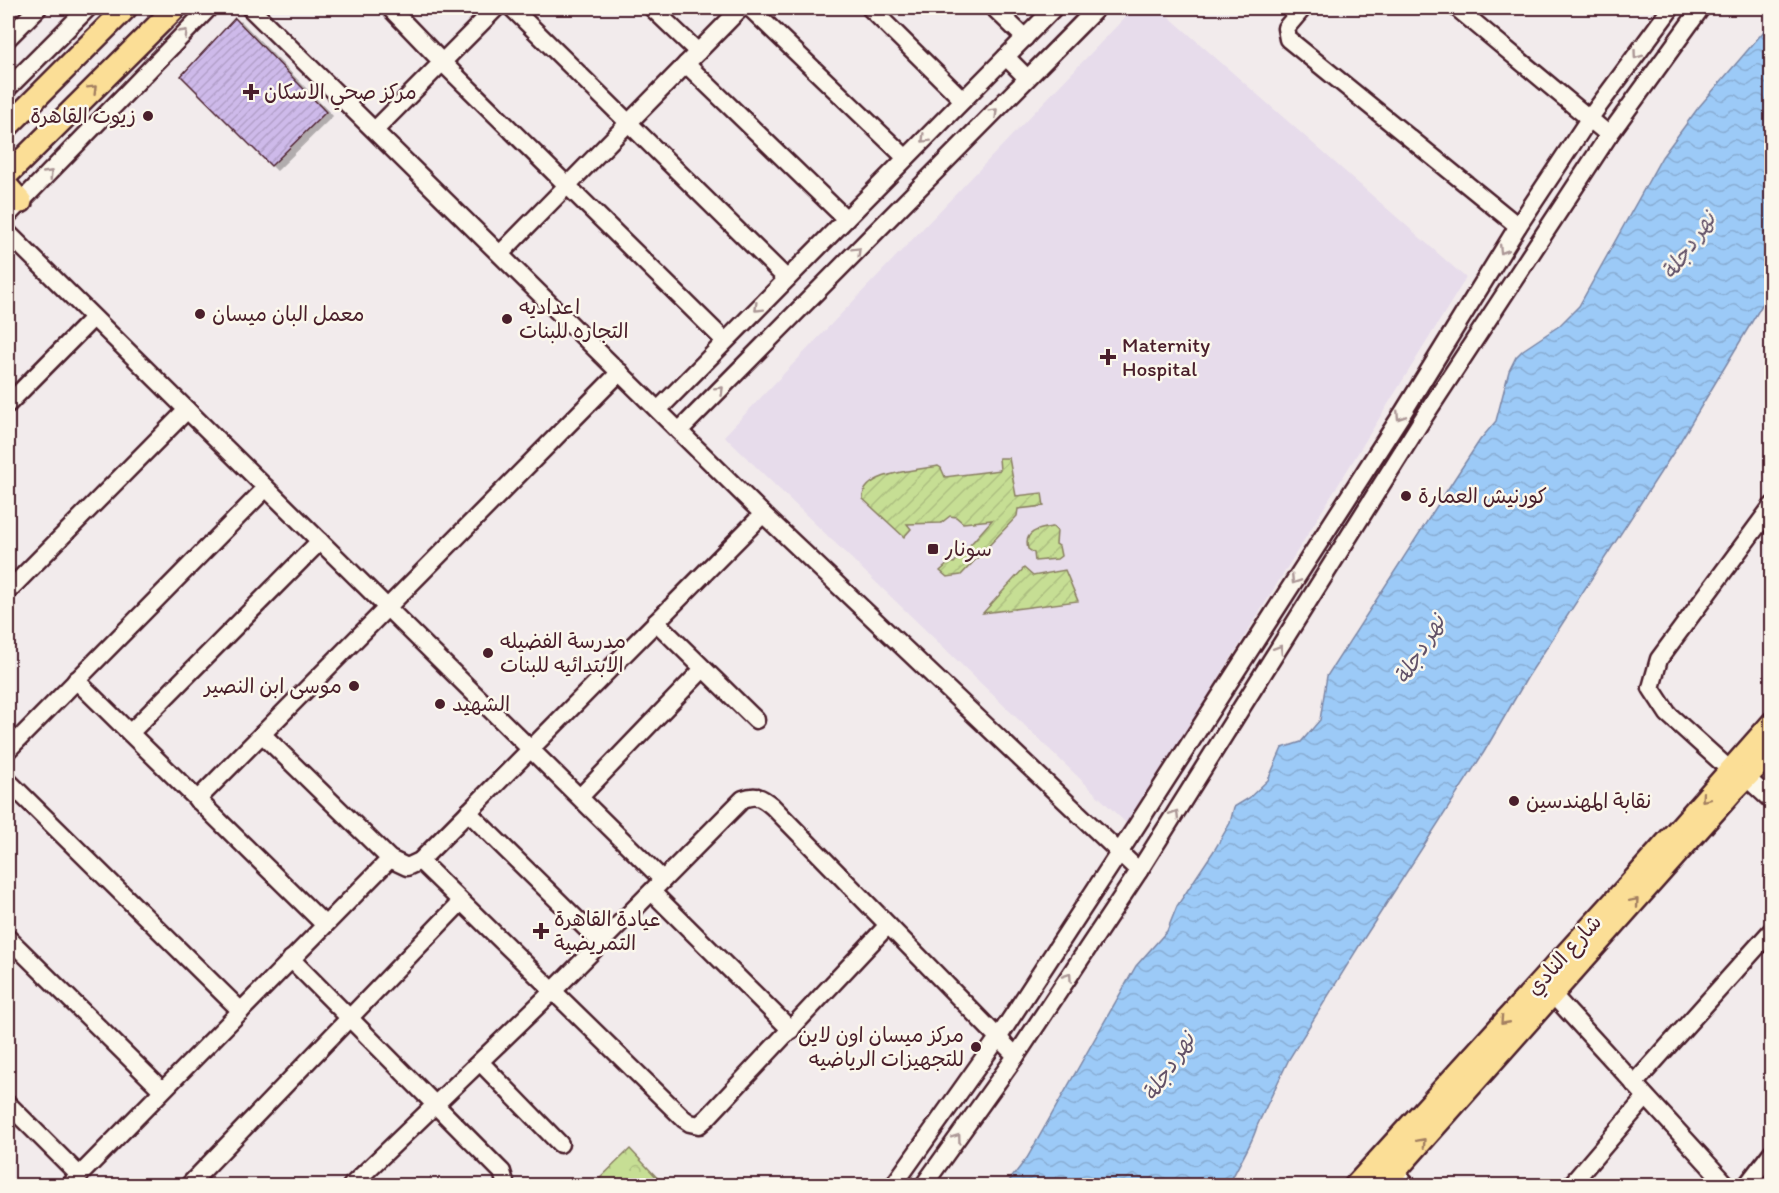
<svg xmlns="http://www.w3.org/2000/svg" width="1779" height="1193" viewBox="0 0 1779 1193" font-family="Itim,'Playpen Sans Arabic',sans-serif">
<defs>
<pattern id="park-crowns" width="20" height="18" patternUnits="userSpaceOnUse" patternTransform="scale(1.5)"><rect width="20" height="18" fill="#c6de94"/><path d="M2 6a3 3 0 1 1 6 0M12 15a3 3 0 1 1 6 0" fill="none" stroke="#acbe80"/></pattern>
<pattern id="garden-furrows" width="10" height="10" patternUnits="userSpaceOnUse" patternTransform="scale(1.5)"><rect width="10" height="10" fill="#c6de94"/><path d="M-1 1l2-2M0 10L10 0M9 11l2-2" fill="none" stroke="#acbe80"/></pattern>
<pattern id="water-waves" width="16" height="10" patternUnits="userSpaceOnUse" patternTransform="scale(1.5)"><rect width="16" height="10" fill="#9ccaf7"/><path d="M0 5q4-4 8 0t8 0" fill="none" stroke="#88add4"/></pattern>
<pattern id="building-hatch" width="6" height="6" patternUnits="userSpaceOnUse" patternTransform="scale(1.5)"><rect width="6" height="6" fill="#cebaea"/><path d="M-1 1l2-2M0 6l6-6M5 7l2-2" fill="none" stroke="#b29fc9"/></pattern>
<filter id="shadow"><feDropShadow dx="6" dy="4" stdDeviation="0" flood-color="#0004"/></filter>
</defs>
<rect width="100%" height="100%" fill="#f2ebec"/>
<filter id="ink" filterUnits="userSpaceOnUse"><feTurbulence type="fractalNoise" baseFrequency=".0167" numOctaves="2"/><feDisplacementMap in="SourceGraphic" scale="12" xChannelSelector="R" yChannelSelector="G"/><feConvolveMatrix kernelMatrix="1 2 1 2 8 2 1 2 1" color-interpolation-filters="sRGB"/></filter>
<g filter="url(#ink)">
<polygon fill="#e7dceb" points="1134,8 1159,8 1466,278 1128,825 724,436"/>
<polygon fill="url(#park-crowns)" stroke="#887e60" stroke-width="1.5" points="630,1149 664,1185 593,1185"/>
<g fill="url(#garden-furrows)" stroke="#887e60" stroke-width="1.5">
<path d="M999 458H1009L1016 496 1042 493 1044 506 1018 509 1017 516 961 575 947 577 940 571 950 562 954 563 992 520 963 523 956 517 950 516 941 523 907 524 911 529 904 537 863 499C861 472 919 470 938 466L941 468 945 477 1000 470Z"/>
<path d="M1053 527 1057 531 1056 544 1059 546 1061 556 1057 559 1035 561 1034 553 1028 549C1023 531 1039 529 1053 527Z"/>
<polygon points="1024,568 1033,576 1065,570 1078,601 983,613"/>
</g>
<path fill="url(#water-waves)" stroke="#7b86a5" stroke-width="1.5" d="M1771 23V290L1675 450 1527 678 1484 752 1359 946 1289 1059 1257 1126C1253 1143 1236 1168 1229 1185H1006L1027 1158 1136 966 1167 931 1177 906 1215 849 1230 823 1234 807 1249 798 1268 780 1282 748 1301 742 1320 720 1327 676 1455 478 1480 440 1496 421 1509 371 1516 357 1523 350 1559 326 1579 306 1662 157 1698 108Z"/>
<polygon fill="url(#building-hatch)" stroke="#4a1f2b" stroke-width="1.5" filter="url(#shadow)" points="235,18 326,112 271,166 181,76"/>
<g fill="none" stroke-linecap="round" stroke-linejoin="round">
<g stroke="#4a1f2b" stroke-width="21">
<g id="minor">
<polyline points="250,8 763,514 1139,871"/>
<polyline points="390,8 442,62 725,341"/>
<polyline points="512,8 787,279"/>
<polyline points="652,8 698,52"/>
<polyline points="750,8 906,158"/>
<polyline points="870,8 963,100"/>
<polyline points="994,8 1025,38"/>
<polyline points="1303,8 1286,28 1288,39 1518,226"/>
<polyline points="1457,8 1609,135"/>
<polyline points="8,38 38,8"/>
<polyline points="1006,57 1027,78"/>
<polyline points="686,64 846,219"/>
<polyline points="8,88 88,8"/>
<polyline points="375,130 496,8"/>
<polyline points="8,215 209,8"/>
<polyline points="8,233 663,880"/>
<polyline points="500,254 741,8"/>
<polyline points="8,404 93,318"/>
<polyline points="658,410 1054,8"/>
<polyline points="679,431 1097,8"/>
<polyline points="1772,506 1659,659 1651,688 1668,714 1730,770 1747,778 1772,801"/>
<polyline points="8,591 187,410"/>
<polyline points="656,622 756,720"/>
<polyline points="76,680 325,925"/>
<polyline points="130,733 320,541"/>
<polyline points="262,734 390,859 407,867 420,861 763,514"/>
<polyline points="8,750 266,488"/>
<polyline points="8,781 241,1011"/>
<polyline points="580,797 703,669"/>
<polyline points="197,800 620,372"/>
<polyline points="468,812 601,943"/>
<polyline points="420,861 684,1119 690,1123 699,1125 707,1118 888,925"/>
<polyline points="652,892 791,1030"/>
<polyline points="8,938 162,1090"/>
<polyline points="291,959 502,1172 505,1182 503,1186"/>
<polyline points="1553,995 1728,1186"/>
<polyline points="480,1062 560,1144"/>
<polyline points="1634,1084 1772,930"/>
<polyline points="8,1104 79,1175"/>
<polyline points="1394,1173 1408,1186"/>
<polyline points="69,1186 390,859"/>
<polyline points="188,1186 461,902"/>
<path d="M351 1186 552 992 743 799C756 794 761 797 772 806L1016 1056"/>
<polyline points="893,1186 998,1038 1119,853 1404,411 1518,226 1589,119 1671,8"/>
<polyline points="923,1186 1016,1056 1139,871 1422,420 1609,135 1701,8"/>
<polyline points="1570,1186 1646,1097"/>
<polyline points="1746,1186 1772,1152"/>
</g>
</g>
<g stroke="#4a1f2b" stroke-width="26">
<g id="major">
<polyline points="8,126 126,8"/>
<polyline points="8,174 175,8"/>
<polyline points="8,187 21,202"/>
<polyline points="1355,1186 1637,876 1772,723"/>
<polyline points="1382,1186 1730,794 1772,751"/>
</g>
</g>
<use href="#minor" stroke="#fbf7ec" stroke-width="16"/>
<use href="#major" stroke="#fbde96" stroke-width="21"/>
</g>
<defs><path id="oneway-chevron" d="M-2-3.5L2.5 0L-2 3.5" fill="none" stroke-width="1.6" stroke-linecap="round" stroke-linejoin="round" transform="scale(1.5)"/></defs>
<g stroke="#ab9695">
<use href="#oneway-chevron" transform="translate(184 33) rotate(-46)"/>
<use href="#oneway-chevron" transform="translate(1637 55) rotate(126)"/>
<use href="#oneway-chevron" transform="translate(994 112) rotate(-45)"/>
<use href="#oneway-chevron" transform="translate(925 139) rotate(135)"/>
<use href="#oneway-chevron" transform="translate(49 174) rotate(-46)"/>
<use href="#oneway-chevron" transform="translate(1503 250) rotate(122)"/>
<use href="#oneway-chevron" transform="translate(857 251) rotate(-45)"/>
<use href="#oneway-chevron" transform="translate(758 308) rotate(135)"/>
<use href="#oneway-chevron" transform="translate(720 390) rotate(-45)"/>
<use href="#oneway-chevron" transform="translate(1400 416) rotate(123)"/>
<use href="#oneway-chevron" transform="translate(1295 580) rotate(123)"/>
<use href="#oneway-chevron" transform="translate(1279 649) rotate(-58)"/>
<use href="#oneway-chevron" transform="translate(1175 814) rotate(-58)"/>
<use href="#oneway-chevron" transform="translate(1068 977) rotate(-56)"/>
<use href="#oneway-chevron" transform="translate(957 1138) rotate(-54)"/>
</g>
<g stroke="#a27e60">
<use href="#oneway-chevron" transform="translate(93 89) rotate(-45)"/>
<use href="#oneway-chevron" transform="translate(1705 798) rotate(131)"/>
<use href="#oneway-chevron" transform="translate(1635 902) rotate(-49)"/>
<use href="#oneway-chevron" transform="translate(1504 1021) rotate(132)"/>
<use href="#oneway-chevron" transform="translate(1422 1142) rotate(-48)"/>
</g>
</g>
<g fill="#4a1f2b" stroke="#fbf7ec" stroke-width="2">
<path d="M248 83h6v6h6v6h-6v6h-6v-6h-6v-6h6z"/>
<circle cx="148" cy="116" r="6"/>
<circle cx="200" cy="314" r="6"/>
<circle cx="507" cy="319" r="6"/>
<path d="M1105 348h6v6h6v6h-6v6h-6v-6h-6v-6h6z"/>
<circle cx="1406" cy="496" r="6"/>
<rect x="927" y="543" width="12" height="12" rx="3"/>
<circle cx="488" cy="653" r="6"/>
<circle cx="354" cy="686" r="6"/>
<circle cx="440" cy="704" r="6"/>
<circle cx="1514" cy="801" r="6"/>
<path d="M538 922h6v6h6v6h-6v6h-6v-6h-6v-6h6z"/>
<circle cx="976" cy="1047" r="6"/>
</g>
<g text-anchor="middle" stroke-width="5" stroke-linejoin="round" paint-order="stroke">
<g font-size="21" fill="#4a1f2b" stroke="#fbf7ec" text-anchor="start">
<text x="264" y="99">مركز صحي الاسكان</text>
<text x="136" y="123" text-anchor="end">زيوت القاهرة</text>
<text x="519" y="314">اعداديه<tspan x="519" dy="24">التجاره للبنات</tspan></text>
<text x="212" y="321">معمل البان ميسان</text>
<text x="1122" y="352">Maternity<tspan x="1122" dy="24">Hospital</tspan></text>
<text x="1418" y="503">كورنيش العمارة</text>
<text x="945" y="556">سونار</text>
<text x="500" y="648">مدرسة الفضيله<tspan x="500" dy="24">الابتدائيه للبنات</tspan></text>
<text x="342" y="693" text-anchor="end">موسى ابن النصير</text>
<text x="452" y="711">الشهيد</text>
<text x="1526" y="808">نقابة المهندسين</text>
<text x="554" y="926">عيادة القاهرة<tspan x="554" dy="24">التمريضية</tspan></text>
<text x="964" y="1042" text-anchor="end">مركز ميسان اون لاين<tspan x="964" dy="24">للتجهيزات الرياضيه</tspan></text>
</g>
<g font-size="21" fill="#4a1f2b" stroke="#fbf7ec">
<text transform="translate(1564 955) rotate(-48)" y="7">شارع النادي</text>
</g>
<g font-size="22" font-style="italic" fill="#635268" stroke="#fbf7ec">
<text transform="translate(1688 245) rotate(-55)" y="8">نهر دجلة</text>
<text transform="translate(1419 649) rotate(-59)" y="8">نهر دجلة</text>
<text transform="translate(1168 1066) rotate(-57)" y="8">نهر دجلة</text>
</g>
</g>
<rect width="1779" height="1193" fill="none" stroke="#fbf7ec" stroke-width="30"/>
<rect x="15" y="15" width="1749" height="1163" fill="none" stroke="#4a1f2b" stroke-width="2" filter="url(#ink)"/>
</svg>
